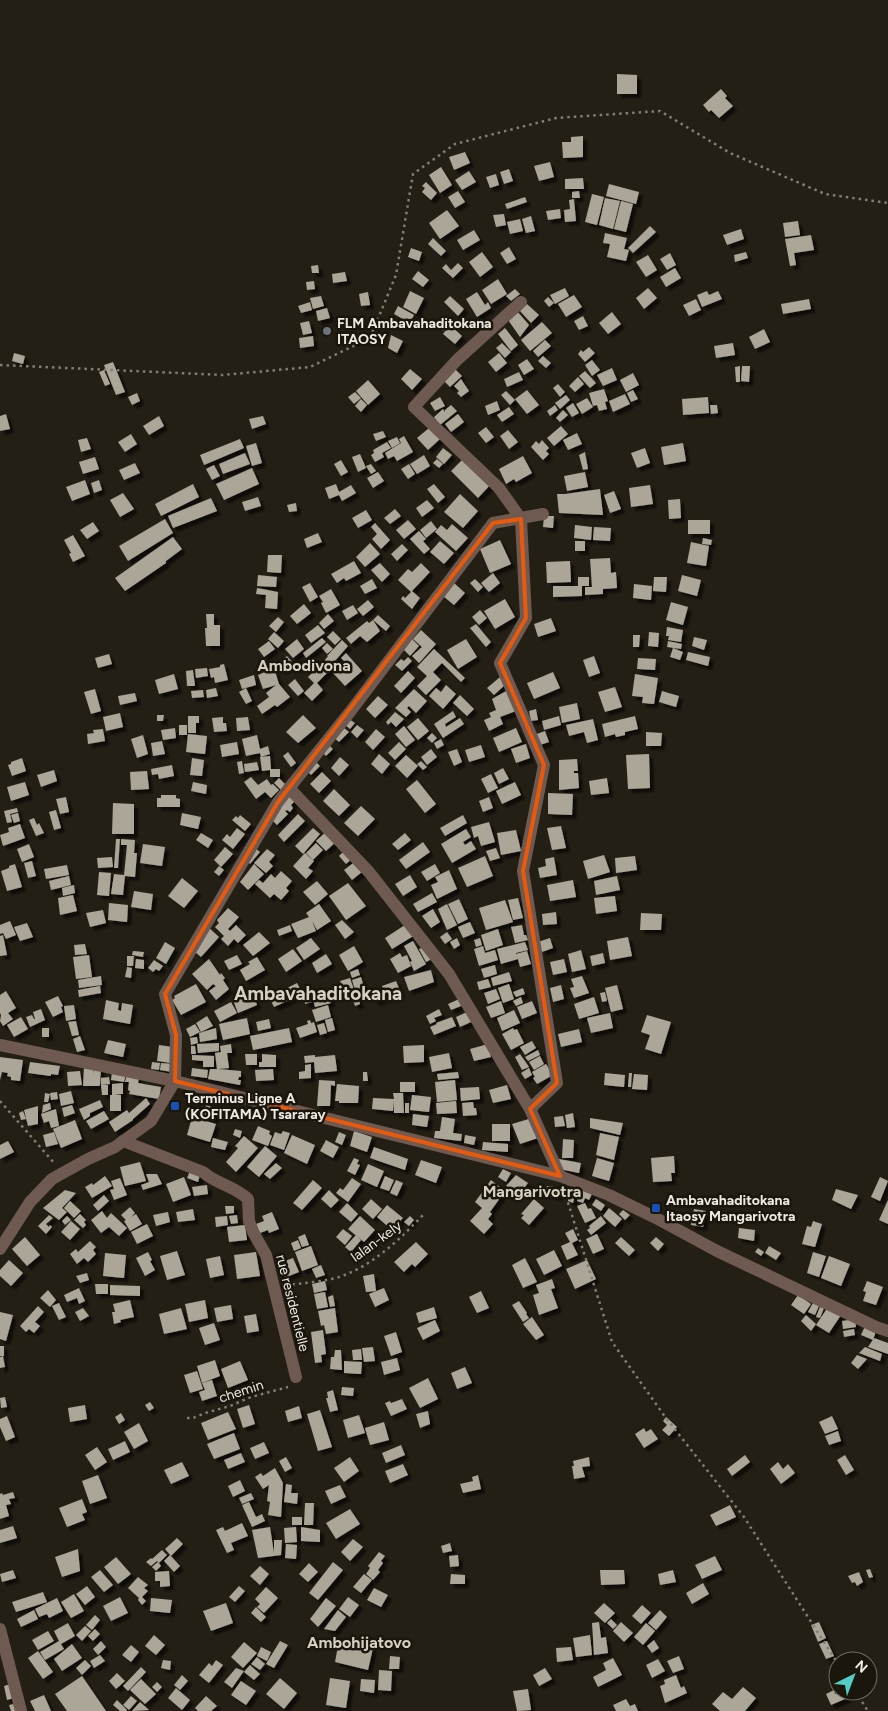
<svg xmlns="http://www.w3.org/2000/svg" width="888" height="1711" viewBox="0 0 888 1711" font-family="Figtree,sans-serif">
<defs>
<filter id="shadow"><feDropShadow dx="4" dy="4" stdDeviation="1" flood-color="#0009"/></filter>
</defs>
<rect width="100%" height="100%" fill="#241f15"/>
<g fill="#aba698" filter="url(#shadow)">
<polygon points="617,74 637,75 637,94 617,94"/>
<polygon points="721,89 727,96 725,98 733,106 719,118 711,110 709,112 703,105"/>
<polygon points="583,136 583,157 563,158 562,142 571,142 571,137"/>
<polygon points="465,152 470,163 454,170 449,157"/>
<polygon points="550,162 554,177 539,181 534,166"/>
<polygon points="441,167 452,185 440,193 429,175"/>
<polygon points="509,169 513,181 504,184 500,172"/>
<polygon points="469,171 476,182 462,190 455,180"/>
<polygon points="496,174 499,185 490,188 486,177"/>
<polygon points="583,178 584,189 565,189 565,179"/>
<polygon points="426,182 437,193 431,200 422,192 425,188 422,186"/>
<polygon points="609,184 639,192 636,204 606,196"/>
<polygon points="458,191 465,202 455,208 448,197"/>
<polygon points="579,191 580,198 572,198 572,192"/>
<polygon points="592,194 604,197 597,225 585,222"/>
<polygon points="525,197 527,202 507,209 505,204"/>
<polygon points="605,198 620,201 613,229 599,225"/>
<polygon points="574,199 576,221 565,222 564,210 570,209 569,200"/>
<polygon points="621,201 633,204 626,232 614,229"/>
<polygon points="560,209 561,218 548,220 546,211"/>
<polygon points="447,210 459,226 440,239 429,223"/>
<polygon points="504,214 506,225 496,227 493,215"/>
<polygon points="531,216 535,231 526,233 522,219"/>
<polygon points="520,219 523,231 510,234 507,222"/>
<polygon points="798,221 800,235 785,237 783,223"/>
<polygon points="650,226 656,232 633,253 628,248"/>
<polygon points="741,229 744,239 727,245 723,235"/>
<polygon points="474,230 480,240 463,250 457,240"/>
<polygon points="605,233 627,238 624,249 629,250 626,261 607,257 610,244 603,243"/>
<polygon points="811,235 814,250 794,253 796,265 790,266 785,239"/>
<polygon points="433,238 446,251 441,256 428,244"/>
<polygon points="509,247 516,259 507,264 500,253"/>
<polygon points="411,248 422,252 419,261 408,257"/>
<polygon points="482,252 493,267 480,277 469,262"/>
<polygon points="746,252 748,258 735,262 734,255"/>
<polygon points="670,253 676,265 667,270 660,259"/>
<polygon points="648,255 657,270 646,277 636,262"/>
<polygon points="458,263 463,268 453,278 442,268 446,264 451,270"/>
<polygon points="318,265 319,273 312,273 311,266"/>
<polygon points="675,268 681,278 666,287 660,277"/>
<polygon points="418,271 429,280 423,287 412,279"/>
<polygon points="345,272 347,281 333,283 332,274"/>
<polygon points="498,279 507,294 491,304 482,290"/>
<polygon points="314,281 315,289 307,290 306,282"/>
<polygon points="565,288 569,296 555,304 550,295"/>
<polygon points="648,288 657,298 644,309 636,298"/>
<polygon points="515,289 520,294 511,301 506,296"/>
<polygon points="410,291 424,298 416,314 403,307"/>
<polygon points="707,291 709,295 718,291 722,299 702,307 697,295"/>
<polygon points="368,292 370,305 361,306 359,294"/>
<polygon points="477,292 485,305 488,302 491,308 477,317 466,299"/>
<polygon points="574,295 582,307 566,317 558,304"/>
<polygon points="321,296 324,306 313,309 310,298"/>
<polygon points="450,296 464,309 458,316 444,302"/>
<polygon points="548,297 554,303 549,307 544,301"/>
<polygon points="696,299 701,310 689,316 683,305"/>
<polygon points="809,299 811,309 783,314 781,304"/>
<polygon points="310,302 312,310 301,313 298,306"/>
<polygon points="527,304 539,315 531,323 520,311"/>
<polygon points="398,306 414,315 410,323 394,314"/>
<polygon points="327,308 330,318 318,321 316,311"/>
<polygon points="517,311 529,325 520,337 506,317"/>
<polygon points="612,312 621,324 608,334 599,323"/>
<polygon points="583,316 588,326 579,330 574,321"/>
<polygon points="444,320 449,324 443,331 438,326"/>
<polygon points="309,321 312,333 303,335 300,323"/>
<polygon points="542,322 552,333 530,351 521,340"/>
<polygon points="450,325 462,336 455,344 443,334"/>
<polygon points="505,328 518,345 511,351 498,334"/>
<polygon points="764,329 770,342 755,349 749,337"/>
<polygon points="391,335 403,341 397,353 388,348"/>
<polygon points="313,336 314,346 300,348 299,338"/>
<polygon points="545,340 551,346 538,357 533,351"/>
<polygon points="502,343 511,352 505,358 496,348"/>
<polygon points="733,343 735,355 716,358 714,346"/>
<polygon points="589,347 595,353 585,362 578,354 581,350 583,352"/>
<polygon points="14,353 25,356 23,364 12,361"/>
<polygon points="499,353 507,363 496,372 488,362"/>
<polygon points="543,356 551,363 546,368 538,361"/>
<polygon points="527,359 534,369 524,375 518,365"/>
<polygon points="592,360 600,370 592,376 585,365"/>
<polygon points="113,362 125,392 116,395 104,365"/>
<polygon points="740,366 740,382 736,382 735,367"/>
<polygon points="742,366 750,366 749,382 741,381"/>
<polygon points="612,368 617,380 603,386 597,375"/>
<polygon points="410,369 422,379 412,390 401,379"/>
<polygon points="455,369 462,376 450,387 443,380"/>
<polygon points="104,370 110,384 105,386 99,372"/>
<polygon points="585,371 596,383 590,388 579,376"/>
<polygon points="519,372 523,380 507,387 504,379"/>
<polygon points="633,373 639,385 626,392 620,380"/>
<polygon points="578,377 584,384 575,392 569,386"/>
<polygon points="461,379 469,391 461,397 457,393 459,391 454,386"/>
<polygon points="368,380 380,394 368,405 356,391"/>
<polygon points="558,384 565,392 560,397 553,388"/>
<polygon points="604,389 608,401 605,402 607,409 599,411 597,405 593,406 589,393"/>
<polygon points="527,390 539,405 527,414 515,399"/>
<polygon points="633,390 638,399 631,402 627,393"/>
<polygon points="506,391 515,400 510,405 501,395"/>
<polygon points="355,392 361,398 354,404 348,397"/>
<polygon points="137,393 140,401 132,405 128,397"/>
<polygon points="625,394 630,404 613,412 609,401"/>
<polygon points="566,395 570,400 560,409 555,403"/>
<polygon points="440,397 445,406 435,411 430,403"/>
<polygon points="708,397 709,413 683,415 682,399"/>
<polygon points="587,398 593,407 582,414 576,404"/>
<polygon points="361,399 367,405 361,412 355,406"/>
<polygon points="497,401 500,410 488,415 485,406"/>
<polygon points="573,403 579,413 572,417 566,408"/>
<polygon points="451,405 457,411 440,425 434,417 443,409 445,412 445,410"/>
<polygon points="555,405 558,410 550,416 547,411"/>
<polygon points="710,405 717,405 718,413 711,414"/>
<polygon points="509,407 514,414 502,422 497,415"/>
<polygon points="563,410 568,415 560,422 556,418"/>
<polygon points="6,414 10,429 0,431 0,416"/>
<polygon points="458,414 464,422 451,432 445,424"/>
<polygon points="159,416 164,426 149,435 143,426"/>
<polygon points="263,416 266,424 252,429 249,419"/>
<polygon points="561,426 568,434 554,446 547,438"/>
<polygon points="486,427 494,437 486,443 478,433"/>
<polygon points="429,428 440,439 428,450 417,438"/>
<polygon points="508,430 518,442 509,449 500,436"/>
<polygon points="383,431 386,437 376,441 373,434"/>
<polygon points="577,433 582,444 568,450 563,440"/>
<polygon points="131,434 137,444 125,452 118,442"/>
<polygon points="404,436 413,452 397,461 394,456 388,459 385,453 401,443 399,439"/>
<polygon points="397,437 400,443 392,448 388,441"/>
<polygon points="87,438 91,449 81,452 78,440"/>
<polygon points="240,439 244,448 204,465 200,455"/>
<polygon points="542,440 549,448 546,451 549,454 543,460 531,447 536,441 539,444"/>
<polygon points="387,442 391,448 382,453 384,457 375,462 371,455 374,453 373,450"/>
<polygon points="256,443 262,463 252,466 246,446"/>
<polygon points="683,443 686,461 664,465 661,447"/>
<polygon points="443,448 452,455 444,464 436,457"/>
<polygon points="645,448 650,463 637,468 631,453"/>
<polygon points="585,452 588,469 583,470 579,455"/>
<polygon points="245,453 250,464 223,474 219,464"/>
<polygon points="360,454 366,468 358,472 352,457"/>
<polygon points="424,455 430,466 417,474 410,464"/>
<polygon points="523,456 532,473 516,482 514,479 506,484 499,469"/>
<polygon points="95,457 99,469 83,474 79,462"/>
<polygon points="464,458 491,484 478,498 451,471"/>
<polygon points="437,459 443,464 439,468 433,463"/>
<polygon points="341,460 348,472 341,476 334,464"/>
<polygon points="135,463 140,473 124,480 119,470"/>
<polygon points="371,464 376,471 371,474 366,466"/>
<polygon points="409,464 415,474 408,479 401,469"/>
<polygon points="214,465 220,476 212,480 206,469"/>
<polygon points="252,468 259,484 224,500 216,484"/>
<polygon points="378,472 384,481 373,488 367,478"/>
<polygon points="585,472 588,487 567,491 564,476"/>
<polygon points="85,480 90,494 72,501 66,487"/>
<polygon points="99,480 102,490 94,493 91,483"/>
<polygon points="193,484 199,497 161,516 155,504"/>
<polygon points="336,484 339,492 351,485 356,493 342,501 339,495 329,499 325,488"/>
<polygon points="434,484 445,497 438,503 427,489"/>
<polygon points="650,485 653,504 631,507 629,488"/>
<polygon points="600,489 603,515 559,513 557,494 565,494"/>
<polygon points="614,491 621,509 610,513 604,495"/>
<polygon points="123,493 134,509 120,517 110,500"/>
<polygon points="460,494 478,511 463,528 444,512"/>
<polygon points="258,497 261,506 245,511 242,502"/>
<polygon points="211,498 217,511 173,528 168,516"/>
<polygon points="680,499 681,518 669,519 668,500"/>
<polygon points="427,500 434,508 422,517 416,508"/>
<polygon points="296,503 297,511 289,512 287,505"/>
<polygon points="395,509 401,516 390,524 384,518"/>
<polygon points="366,510 372,520 358,528 352,518"/>
<polygon points="544,516 554,516 553,528 543,527"/>
<polygon points="165,519 173,533 128,561 119,546"/>
<polygon points="408,520 416,529 404,539 396,530"/>
<rect x="688" y="520" width="22" height="14"/>
<polygon points="431,521 437,529 426,538 420,530"/>
<polygon points="93,522 99,531 87,539 80,530"/>
<polygon points="375,523 390,540 381,549 372,539 377,534 371,527"/>
<polygon points="452,524 468,538 456,551 435,532 441,525 447,530"/>
<polygon points="575,525 592,527 591,540 574,538"/>
<polygon points="594,527 611,528 610,541 593,540"/>
<polygon points="419,531 426,539 423,541 430,549 424,554 410,539"/>
<polygon points="318,533 322,542 307,548 304,539"/>
<polygon points="73,535 85,556 73,562 69,554 71,553 64,540"/>
<polygon points="173,537 182,549 166,561 166,563 125,591 115,578"/>
<polygon points="703,538 712,540 711,545 702,544"/>
<polygon points="500,540 511,564 490,573 480,549"/>
<polygon points="440,541 454,553 444,564 430,552"/>
<rect x="575" y="541" width="10" height="10"/>
<polygon points="691,542 709,546 706,566 687,563"/>
<polygon points="370,543 380,554 365,567 356,557"/>
<polygon points="402,544 408,550 397,561 391,554"/>
<polygon points="268,555 282,555 281,573 267,572"/>
<polygon points="610,558 611,573 616,572 617,588 603,589 603,594 585,595 585,587 592,587 590,559"/>
<polygon points="354,561 361,573 346,581 344,578 337,583 331,574"/>
<polygon points="570,561 571,582 547,583 546,562"/>
<polygon points="380,563 390,574 382,582 371,570"/>
<polygon points="421,563 430,572 412,591 420,598 412,609 401,599 403,596 405,598 411,592 398,580 408,569 412,572"/>
<polygon points="493,573 500,583 489,592 481,583"/>
<polygon points="258,575 277,577 276,587 257,586"/>
<polygon points="682,575 701,580 697,596 678,591"/>
<polygon points="578,577 589,577 589,586 582,586 582,596 553,597 553,586 578,586"/>
<polygon points="654,577 667,577 666,592 653,591"/>
<polygon points="372,579 377,588 365,594 360,586"/>
<polygon points="475,579 483,587 478,592 470,583"/>
<polygon points="310,583 318,597 310,602 302,587"/>
<polygon points="454,583 465,593 454,605 443,596"/>
<polygon points="634,584 652,586 651,600 633,598"/>
<polygon points="257,588 278,592 277,609 265,608 266,595 256,594"/>
<polygon points="331,589 340,605 326,613 321,603 323,602 319,596"/>
<polygon points="505,599 515,617 495,629 484,611"/>
<polygon points="368,600 374,607 363,616 357,609"/>
<polygon points="671,602 688,607 683,625 666,620"/>
<polygon points="304,604 311,613 297,624 290,616"/>
<polygon points="353,605 358,613 347,620 342,611"/>
<polygon points="480,610 487,618 479,625 472,617"/>
<polygon points="206,614 214,614 214,625 220,625 220,646 206,646 205,628 207,628"/>
<polygon points="328,614 334,621 324,629 319,623"/>
<polygon points="378,615 390,626 386,631 373,620"/>
<polygon points="278,617 284,622 276,632 269,626"/>
<polygon points="551,618 556,631 538,637 534,624"/>
<polygon points="373,620 380,631 367,642 360,636 351,644 346,638 367,621 369,623"/>
<polygon points="476,624 491,642 486,647 470,628"/>
<polygon points="318,625 325,633 311,643 305,635"/>
<polygon points="667,627 683,630 681,642 668,640 669,636 666,636"/>
<polygon points="421,630 436,644 419,663 412,656 422,647 413,639"/>
<polygon points="333,631 341,639 335,645 327,637"/>
<polygon points="274,632 284,641 278,648 268,639"/>
<polygon points="649,632 659,633 658,647 648,646"/>
<polygon points="633,635 640,635 639,647 633,647"/>
<polygon points="410,637 419,646 410,656 401,647"/>
<polygon points="694,637 707,640 704,650 692,646"/>
<polygon points="322,638 326,642 306,658 303,653"/>
<polygon points="297,639 304,649 293,658 285,649"/>
<polygon points="466,639 477,657 458,669 447,650"/>
<polygon points="342,640 348,646 334,662 332,661 329,664 325,660 328,656 327,656"/>
<polygon points="269,641 275,649 264,657 258,649"/>
<polygon points="668,641 682,644 681,649 667,647"/>
<polygon points="327,643 333,649 327,654 322,648"/>
<polygon points="673,648 683,652 680,660 670,657"/>
<polygon points="434,649 465,678 461,682 442,663 433,672 441,680 426,695 417,686 427,676 417,667"/>
<polygon points="688,652 710,657 708,666 686,660"/>
<polygon points="346,653 362,671 345,686 333,673 345,662 341,658"/>
<polygon points="109,654 112,664 98,668 95,658"/>
<polygon points="287,656 293,663 282,671 277,664"/>
<polygon points="594,656 600,673 589,677 583,660"/>
<polygon points="408,657 412,661 402,671 395,665 401,659 404,661"/>
<polygon points="638,658 656,659 655,670 637,669"/>
<polygon points="323,662 330,670 317,683 323,690 312,701 304,693 314,683 308,677"/>
<polygon points="224,664 228,680 215,683 214,677 211,678 209,669 220,667 220,665"/>
<polygon points="207,668 208,676 196,678 195,669"/>
<polygon points="274,668 279,684 290,697 277,707 275,705 262,714 257,706 269,697 266,693 276,685 263,689 258,675"/>
<polygon points="193,670 195,686 187,686 186,671"/>
<polygon points="408,671 415,678 401,693 394,686"/>
<polygon points="553,672 560,688 534,699 527,683"/>
<polygon points="174,674 178,689 159,694 155,680"/>
<polygon points="635,674 658,678 654,704 642,703 643,697 632,696"/>
<polygon points="254,675 256,685 242,689 239,680"/>
<polygon points="500,677 506,684 494,695 487,688"/>
<polygon points="295,679 304,691 298,696 288,685"/>
<polygon points="446,685 456,694 443,709 429,696 436,688 441,692"/>
<polygon points="615,687 622,707 605,712 598,692"/>
<polygon points="216,688 218,696 207,698 206,690"/>
<polygon points="246,688 252,701 246,704 239,692"/>
<polygon points="95,689 101,711 91,714 84,692"/>
<polygon points="414,689 427,701 416,713 409,706 407,708 411,712 406,717 395,708"/>
<polygon points="203,690 204,697 192,698 191,691"/>
<polygon points="508,690 516,711 500,717 503,724 489,731 484,720 491,717 489,713 496,710 492,699"/>
<polygon points="662,691 679,696 676,707 659,702"/>
<polygon points="135,693 137,701 120,705 118,696"/>
<polygon points="460,695 474,709 467,716 453,703"/>
<polygon points="378,696 388,705 375,718 366,709"/>
<polygon points="577,703 580,719 562,723 559,707"/>
<polygon points="536,709 538,720 531,721 529,711"/>
<polygon points="453,711 456,717 445,724 446,727 460,718 464,724 443,738 434,724"/>
<polygon points="395,712 404,719 396,727 391,722 388,725 386,722"/>
<polygon points="120,713 123,727 106,731 103,717"/>
<polygon points="157,715 164,715 163,721 157,721"/>
<polygon points="303,715 316,728 298,743 286,732"/>
<polygon points="188,716 199,716 199,723 196,723 196,733 188,733"/>
<polygon points="559,716 561,725 544,730 542,721"/>
<polygon points="635,716 638,729 625,732 625,735 616,737 615,734 605,737 602,724"/>
<polygon points="223,717 223,723 226,723 227,731 214,732 212,718"/>
<polygon points="248,717 250,730 237,731 236,718"/>
<polygon points="418,718 429,731 418,740 407,727"/>
<polygon points="349,719 355,723 350,729 344,724"/>
<polygon points="593,719 598,740 587,743 584,732 569,736 566,725"/>
<rect x="179" y="725" width="8" height="10"/>
<polygon points="357,725 364,730 357,738 351,732"/>
<polygon points="404,726 415,740 406,747 395,734"/>
<polygon points="343,727 349,732 339,742 333,737"/>
<polygon points="175,728 176,738 163,740 161,730"/>
<polygon points="516,728 522,742 499,752 493,738"/>
<polygon points="103,729 105,741 88,744 87,734 94,733 93,730"/>
<polygon points="376,729 385,737 373,750 365,742"/>
<polygon points="545,731 549,742 537,746 534,735"/>
<polygon points="646,732 662,733 661,746 646,746"/>
<polygon points="432,733 437,738 432,743 427,738"/>
<polygon points="188,734 207,736 205,754 186,752"/>
<polygon points="143,735 148,754 137,758 131,739"/>
<polygon points="257,735 260,749 268,746 270,754 261,757 260,753 246,756 242,739"/>
<polygon points="441,739 444,745 437,749 434,743"/>
<polygon points="162,741 165,754 153,756 151,743"/>
<polygon points="237,742 239,754 222,757 220,745"/>
<polygon points="399,742 406,749 395,760 388,753"/>
<polygon points="328,744 333,749 326,756 321,751"/>
<polygon points="526,744 530,758 516,763 511,749"/>
<polygon points="481,745 485,757 469,762 465,750"/>
<polygon points="431,749 437,757 427,765 421,757"/>
<polygon points="457,749 462,762 454,766 448,752"/>
<polygon points="288,752 296,763 291,767 283,756"/>
<polygon points="379,754 390,764 382,774 371,764"/>
<polygon points="649,754 650,788 628,789 626,755"/>
<polygon points="406,755 418,766 407,778 395,766"/>
<polygon points="270,756 271,769 280,769 280,777 270,777 270,770 262,771 260,757"/>
<polygon points="340,757 349,765 339,776 331,768"/>
<polygon points="22,758 26,771 12,776 8,765 11,764 11,762"/>
<polygon points="192,758 204,760 202,776 190,775"/>
<polygon points="577,759 578,771 574,771 574,773 578,773 579,788 559,790 559,760"/>
<polygon points="314,760 320,766 311,775 305,769"/>
<polygon points="242,761 244,773 239,774 237,762"/>
<polygon points="421,761 427,767 423,770 417,764"/>
<polygon points="257,762 259,770 245,772 244,764"/>
<polygon points="172,765 174,776 159,779 158,774 152,775 151,769"/>
<polygon points="503,768 509,779 499,784 494,773"/>
<polygon points="54,770 57,781 41,787 37,775"/>
<polygon points="147,771 149,789 131,790 130,772"/>
<polygon points="322,772 331,781 319,793 310,784"/>
<polygon points="491,774 498,788 488,793 481,779"/>
<polygon points="251,777 258,785 267,779 271,785 273,784 279,790 271,798 265,792 256,799 244,782"/>
<polygon points="279,778 286,785 281,790 274,783"/>
<polygon points="607,778 609,793 591,795 589,781"/>
<polygon points="417,780 436,804 425,813 406,789"/>
<polygon points="25,782 29,795 11,801 7,787"/>
<polygon points="193,782 207,785 206,794 191,791"/>
<polygon points="515,782 521,795 502,804 496,791"/>
<polygon points="334,789 350,805 339,816 323,801"/>
<polygon points="548,793 573,794 572,815 548,814"/>
<polygon points="161,795 176,795 176,798 180,799 180,807 157,807 157,798 161,798"/>
<polygon points="289,795 295,801 291,805 293,808 290,812 287,810 285,811 288,814 277,825 270,818"/>
<polygon points="66,797 69,812 60,814 56,799"/>
<polygon points="489,797 493,808 483,812 479,801"/>
<polygon points="113,803 134,804 134,834 112,834"/>
<polygon points="361,806 375,819 358,836 344,823"/>
<polygon points="17,808 18,812 10,814 12,822 7,823 4,811"/>
<polygon points="56,810 61,828 54,830 49,812"/>
<polygon points="18,813 20,821 14,823 11,815"/>
<polygon points="182,813 201,817 198,829 180,825"/>
<polygon points="298,814 305,821 284,842 278,835"/>
<polygon points="240,815 251,824 245,831 232,820 236,816 238,818"/>
<polygon points="463,815 467,823 445,836 440,828"/>
<polygon points="34,818 37,825 39,823 44,833 36,836 29,820"/>
<polygon points="489,822 495,842 481,846 478,836 474,838 471,827"/>
<polygon points="20,824 25,838 3,846 0,835 9,832 8,828"/>
<polygon points="561,826 566,848 552,850 547,828"/>
<polygon points="331,827 341,837 326,851 316,841"/>
<polygon points="237,828 245,834 233,849 222,840 227,834 230,837"/>
<polygon points="313,828 320,834 303,854 295,846"/>
<polygon points="466,829 471,837 463,842 465,845 471,841 476,849 452,863 441,844"/>
<polygon points="516,830 521,851 501,855 497,833"/>
<polygon points="201,833 213,840 208,848 196,840"/>
<polygon points="405,833 411,840 398,850 392,844"/>
<polygon points="116,839 120,839 118,868 114,868"/>
<polygon points="121,839 135,840 134,853 137,853 135,877 125,876 123,895 111,894 114,874 124,875 127,845 121,845"/>
<polygon points="423,842 430,852 406,869 399,860"/>
<polygon points="316,843 323,850 313,860 306,853"/>
<polygon points="29,844 34,857 22,862 17,849"/>
<polygon points="143,844 165,847 162,866 140,863"/>
<polygon points="349,846 357,854 346,864 339,856"/>
<polygon points="225,847 233,854 221,867 214,860"/>
<polygon points="254,847 260,852 250,864 246,860"/>
<polygon points="496,848 500,858 490,861 486,851"/>
<polygon points="267,849 275,855 269,862 273,866 266,873 254,863"/>
<polygon points="305,853 314,861 308,868 313,871 306,879 293,866"/>
<polygon points="604,855 610,872 588,879 583,861"/>
<polygon points="485,856 493,876 467,887 458,868"/>
<polygon points="635,856 637,870 616,873 615,858"/>
<polygon points="112,857 113,867 98,868 97,858"/>
<polygon points="554,857 557,875 540,878 538,868 546,866 545,859"/>
<polygon points="360,858 368,867 352,880 344,870"/>
<polygon points="32,861 36,876 28,878 24,863"/>
<polygon points="15,864 22,887 7,891 1,871 9,868 9,866"/>
<polygon points="254,864 264,874 248,890 240,882"/>
<polygon points="435,864 440,873 427,881 421,872"/>
<polygon points="67,865 69,875 46,879 44,869"/>
<polygon points="219,866 224,870 219,876 214,872"/>
<polygon points="449,870 457,889 437,899 431,885 438,882 435,877"/>
<polygon points="281,871 292,881 286,888 289,891 281,900 274,894 270,898 255,884 259,880 263,883 271,874 275,878"/>
<polygon points="99,872 111,873 109,896 97,895"/>
<polygon points="410,875 417,887 403,896 395,884"/>
<polygon points="69,876 71,885 51,890 49,881"/>
<polygon points="617,876 620,890 596,895 594,881"/>
<polygon points="182,878 198,891 184,908 168,896"/>
<polygon points="573,880 576,897 550,901 547,885"/>
<polygon points="317,881 328,894 315,905 303,892"/>
<polygon points="348,883 366,906 346,920 329,896"/>
<polygon points="74,885 75,893 63,896 62,888"/>
<polygon points="134,891 153,894 151,910 131,907"/>
<polygon points="432,893 437,902 418,912 413,904"/>
<polygon points="73,895 77,911 60,915 58,898"/>
<polygon points="615,896 617,911 596,914 594,898"/>
<polygon points="518,898 523,918 513,920 508,900"/>
<polygon points="459,899 468,919 458,924 448,904"/>
<polygon points="505,900 513,922 486,930 479,908"/>
<polygon points="109,903 128,905 127,922 108,920"/>
<polygon points="319,904 331,921 317,930 312,921 316,931 298,938 291,924 309,917 306,913"/>
<polygon points="447,904 457,925 447,930 438,909"/>
<polygon points="228,908 239,917 228,929 230,931 236,925 246,935 238,943 234,939 228,946 221,939 224,936 215,927 219,923 217,920"/>
<polygon points="433,909 440,922 431,928 422,916"/>
<polygon points="103,910 106,923 90,927 86,913"/>
<polygon points="556,912 557,924 543,925 542,914"/>
<polygon points="641,913 662,914 661,930 640,930"/>
<polygon points="342,920 354,932 345,939 335,925"/>
<polygon points="10,921 16,935 6,939 3,933 0,934 0,925"/>
<polygon points="470,922 475,933 463,938 458,927"/>
<polygon points="27,923 33,937 20,941 14,927"/>
<polygon points="408,923 415,935 392,949 385,938"/>
<polygon points="290,925 292,931 279,936 277,930"/>
<polygon points="522,925 524,935 526,935 528,940 515,943 511,927"/>
<polygon points="207,926 219,937 201,957 188,946"/>
<polygon points="498,929 503,945 486,951 481,935"/>
<polygon points="259,932 270,943 253,956 243,945"/>
<polygon points="447,932 452,939 445,944 440,937"/>
<polygon points="3,935 7,955 0,956 0,936"/>
<polygon points="628,937 632,956 610,960 607,941"/>
<polygon points="311,938 320,949 304,960 296,948"/>
<polygon points="457,938 460,945 454,949 450,942"/>
<polygon points="480,938 482,945 476,947 474,940"/>
<polygon points="550,938 553,948 542,952 538,942"/>
<polygon points="413,941 426,964 414,971 410,962 412,961 404,946"/>
<polygon points="165,942 175,948 166,964 156,958"/>
<polygon points="525,942 528,950 516,953 516,954 527,951 531,964 520,967 518,959 501,964 497,949"/>
<polygon points="85,944 87,954 75,955 74,945"/>
<polygon points="428,945 434,958 426,962 419,949"/>
<polygon points="354,946 363,962 348,971 339,955"/>
<polygon points="483,946 485,953 495,950 498,960 479,966 474,949"/>
<polygon points="293,949 302,961 286,972 278,959"/>
<polygon points="581,950 586,969 572,972 568,954"/>
<polygon points="133,951 144,952 143,957 132,955"/>
<polygon points="400,953 402,957 407,955 411,966 398,973 390,959"/>
<polygon points="603,953 605,963 592,966 590,956"/>
<polygon points="326,954 332,964 317,973 312,963"/>
<polygon points="89,955 92,977 76,979 73,957"/>
<polygon points="237,955 242,964 229,970 224,961"/>
<polygon points="127,956 134,956 133,966 127,966"/>
<polygon points="257,957 265,970 246,981 240,970 250,964 248,962"/>
<polygon points="136,959 144,960 144,969 135,968"/>
<polygon points="209,959 220,975 221,973 225,978 223,980 229,989 216,1000 209,991 216,986 213,984 207,990 192,974"/>
<polygon points="564,959 567,972 553,975 550,962"/>
<polygon points="154,960 163,966 159,971 156,969 153,972 148,968"/>
<polygon points="495,965 497,974 484,978 481,969"/>
<polygon points="127,967 132,968 131,978 125,977"/>
<polygon points="358,969 360,975 352,978 350,972"/>
<polygon points="431,970 434,982 409,991 404,977"/>
<polygon points="509,972 512,981 493,986 491,978"/>
<polygon points="101,976 102,985 79,988 78,980"/>
<polygon points="582,976 589,993 574,998 570,988 574,987 571,979"/>
<polygon points="361,977 364,987 355,990 352,980"/>
<polygon points="350,978 354,990 346,993 340,981"/>
<polygon points="488,979 491,987 479,990 477,982"/>
<polygon points="396,981 401,993 386,999 382,986"/>
<polygon points="297,983 303,994 274,1007 270,999 288,991 287,988"/>
<polygon points="196,984 206,1002 181,1015 172,1000 175,998 174,996"/>
<polygon points="509,984 514,999 503,1003 498,988"/>
<polygon points="561,985 564,999 553,1002 550,988"/>
<polygon points="617,985 623,1009 611,1012 605,988"/>
<polygon points="100,986 101,993 79,997 78,990"/>
<polygon points="523,988 525,994 516,997 513,992"/>
<polygon points="496,989 500,999 488,1004 484,993"/>
<polygon points="6,991 16,1008 8,1013 13,1019 3,1026 0,1021 1,1015 0,1013 0,995"/>
<polygon points="328,991 331,1003 315,1007 312,996"/>
<polygon points="382,991 384,999 375,1002 372,995"/>
<polygon points="356,992 360,1004 355,1006 351,994"/>
<polygon points="605,992 607,1001 602,1002 600,993"/>
<polygon points="253,993 257,1005 238,1013 233,1000"/>
<polygon points="310,995 312,1002 305,1004 304,997"/>
<polygon points="58,996 63,1006 61,1007 63,1012 53,1017 45,1002"/>
<polygon points="521,997 523,1003 516,1006 513,1001"/>
<polygon points="594,997 599,1013 579,1019 574,1004"/>
<polygon points="459,999 461,1006 451,1010 448,1004"/>
<polygon points="106,1000 119,1003 118,1010 121,1011 122,1003 133,1005 130,1024 103,1019"/>
<polygon points="501,1001 505,1013 491,1018 486,1007"/>
<polygon points="532,1001 537,1013 522,1019 517,1007"/>
<polygon points="231,1002 237,1013 220,1022 214,1011"/>
<polygon points="74,1005 76,1019 66,1021 64,1006"/>
<polygon points="328,1005 331,1017 316,1022 312,1010"/>
<polygon points="41,1009 45,1020 30,1027 26,1017 32,1015 34,1019 35,1019 33,1012"/>
<polygon points="439,1009 442,1015 434,1018 436,1021 430,1024 426,1016"/>
<polygon points="514,1010 520,1023 502,1031 497,1018"/>
<polygon points="467,1012 471,1022 460,1027 456,1017"/>
<polygon points="610,1013 613,1028 591,1033 587,1018"/>
<polygon points="647,1015 671,1022 661,1054 645,1049 650,1035 641,1032"/>
<polygon points="207,1016 213,1026 201,1032 196,1023"/>
<polygon points="21,1017 28,1029 14,1037 7,1025"/>
<polygon points="452,1017 456,1026 434,1035 430,1027 437,1024 436,1023"/>
<polygon points="247,1018 250,1034 223,1040 219,1024"/>
<polygon points="332,1018 335,1030 328,1032 325,1020"/>
<polygon points="269,1019 271,1028 258,1031 256,1022"/>
<polygon points="310,1020 311,1023 314,1022 317,1032 300,1038 296,1028 308,1024 307,1021"/>
<polygon points="76,1021 79,1035 72,1036 68,1022"/>
<polygon points="324,1023 327,1033 320,1035 317,1025"/>
<polygon points="195,1024 200,1032 190,1037 186,1029"/>
<rect x="42" y="1028" width="7" height="9"/>
<polygon points="216,1028 217,1039 200,1042 199,1033"/>
<polygon points="289,1028 292,1042 253,1050 250,1036"/>
<polygon points="513,1028 514,1030 517,1029 524,1043 511,1050 502,1034"/>
<polygon points="579,1029 582,1042 561,1047 558,1034"/>
<polygon points="80,1036 85,1050 77,1052 73,1039"/>
<polygon points="197,1037 198,1043 191,1045 190,1038"/>
<polygon points="108,1040 126,1044 123,1057 104,1053"/>
<polygon points="532,1041 536,1048 525,1055 520,1047"/>
<polygon points="219,1043 219,1051 198,1053 197,1044"/>
<polygon points="231,1044 232,1053 227,1053 229,1068 218,1069 241,1071 241,1077 239,1077 238,1080 241,1080 240,1085 208,1079 210,1069 217,1069 215,1053 221,1052 220,1046"/>
<polygon points="488,1044 491,1057 474,1061 470,1049"/>
<polygon points="159,1045 173,1047 171,1063 157,1061"/>
<polygon points="424,1045 424,1062 404,1063 403,1046"/>
<polygon points="191,1046 195,1046 196,1054 191,1054"/>
<polygon points="538,1050 540,1055 528,1061 525,1057"/>
<polygon points="449,1053 452,1068 432,1072 429,1057"/>
<polygon points="245,1054 257,1054 257,1065 246,1065"/>
<polygon points="262,1054 276,1055 276,1067 259,1067 259,1062 262,1062"/>
<polygon points="520,1054 529,1067 522,1070 515,1057"/>
<polygon points="192,1055 214,1056 214,1067 203,1067 203,1061 192,1060"/>
<polygon points="315,1055 315,1057 335,1055 337,1071 315,1073 314,1062 305,1063 304,1056"/>
<polygon points="540,1056 544,1064 534,1070 529,1062"/>
<polygon points="0,1057 23,1060 20,1081 11,1080 11,1077 7,1076 8,1073 2,1072 0,1080"/>
<polygon points="30,1062 60,1066 58,1075 51,1074 51,1076 28,1073"/>
<polygon points="152,1062 160,1063 159,1070 151,1069"/>
<polygon points="161,1063 173,1064 172,1072 160,1070"/>
<polygon points="311,1064 311,1078 299,1079 299,1072 305,1071 305,1065"/>
<polygon points="546,1064 553,1075 537,1084 533,1078 535,1077 532,1072"/>
<polygon points="84,1066 93,1066 93,1074 94,1067 101,1068 100,1085 99,1086 83,1086"/>
<polygon points="192,1068 208,1070 207,1078 191,1076"/>
<polygon points="529,1068 532,1075 525,1079 521,1073"/>
<polygon points="273,1069 274,1080 256,1081 255,1070"/>
<polygon points="80,1071 82,1085 68,1086 67,1072"/>
<polygon points="112,1072 126,1074 124,1082 111,1080"/>
<polygon points="363,1072 367,1072 368,1081 363,1081"/>
<polygon points="458,1072 459,1078 438,1080 437,1074"/>
<polygon points="605,1073 625,1075 624,1087 604,1085"/>
<polygon points="629,1073 632,1073 631,1087 628,1087"/>
<polygon points="127,1074 139,1077 138,1083 161,1087 159,1099 129,1094 130,1091 128,1090 129,1082 125,1082"/>
<polygon points="634,1074 648,1075 647,1090 632,1089"/>
<polygon points="109,1077 110,1084 101,1085 101,1078"/>
<polygon points="319,1080 335,1081 335,1086 331,1085 330,1106 317,1106"/>
<polygon points="455,1080 457,1100 437,1102 435,1082"/>
<rect x="400" y="1082" width="15" height="10"/>
<polygon points="123,1083 123,1094 114,1094 121,1095 121,1111 110,1111 110,1095 112,1095 112,1084"/>
<polygon points="337,1084 359,1086 358,1103 339,1103 339,1101 335,1101"/>
<polygon points="101,1085 108,1085 108,1095 102,1095"/>
<polygon points="507,1085 511,1099 493,1103 489,1090"/>
<polygon points="479,1087 480,1099 461,1101 460,1088"/>
<polygon points="71,1091 74,1103 61,1106 59,1094"/>
<polygon points="57,1092 58,1099 51,1100 50,1093"/>
<polygon points="45,1093 50,1094 48,1102 44,1102"/>
<polygon points="393,1093 403,1093 404,1113 394,1113 394,1101 393,1111 372,1109 373,1098 394,1099"/>
<polygon points="412,1095 431,1097 429,1112 410,1110"/>
<polygon points="146,1098 150,1104 133,1119 133,1120 115,1132 109,1122 127,1110 129,1113"/>
<polygon points="100,1100 103,1107 90,1113 90,1116 84,1120 79,1109"/>
<polygon points="456,1101 457,1113 437,1114 436,1103"/>
<polygon points="473,1102 474,1108 476,1108 477,1115 463,1116 462,1103"/>
<polygon points="50,1103 51,1109 42,1113 43,1105"/>
<rect x="405" y="1103" width="4" height="10"/>
<polygon points="72,1105 75,1113 64,1117 62,1108"/>
<polygon points="206,1105 217,1109 214,1120 203,1116"/>
<polygon points="38,1106 38,1124 28,1126 24,1110"/>
<polygon points="56,1109 59,1126 51,1128 49,1121 44,1123 41,1114"/>
<polygon points="23,1111 26,1119 21,1120 19,1113"/>
<polygon points="104,1111 109,1119 91,1129 86,1121"/>
<polygon points="573,1113 575,1127 567,1128 565,1115"/>
<polygon points="413,1114 429,1116 427,1127 412,1125"/>
<polygon points="563,1116 565,1126 555,1127 554,1117"/>
<polygon points="192,1117 216,1124 210,1142 187,1135"/>
<polygon points="442,1117 455,1119 453,1133 462,1134 461,1141 434,1138 435,1131 440,1131"/>
<polygon points="532,1118 538,1138 520,1144 512,1124"/>
<polygon points="590,1118 623,1123 620,1135 590,1128"/>
<polygon points="75,1120 82,1139 61,1148 53,1129"/>
<rect x="492" y="1124" width="18" height="17"/>
<polygon points="258,1126 270,1131 269,1134 272,1136 268,1146 252,1140"/>
<polygon points="235,1129 242,1131 240,1138 233,1135"/>
<polygon points="283,1131 290,1133 284,1150 270,1145 275,1132 281,1134"/>
<polygon points="354,1131 372,1137 367,1152 350,1146"/>
<polygon points="54,1132 58,1144 46,1147 43,1135"/>
<polygon points="339,1132 346,1135 342,1145 335,1142"/>
<polygon points="600,1133 619,1137 614,1160 596,1155"/>
<polygon points="292,1135 315,1145 307,1164 284,1153"/>
<polygon points="465,1135 476,1137 474,1145 464,1143"/>
<polygon points="244,1136 258,1148 236,1172 226,1162 238,1148 235,1146"/>
<polygon points="213,1138 228,1142 225,1150 211,1147"/>
<polygon points="563,1139 574,1140 573,1158 562,1158"/>
<polygon points="326,1140 339,1147 333,1158 320,1151"/>
<polygon points="8,1141 14,1152 0,1159 0,1145"/>
<polygon points="483,1142 508,1144 508,1152 482,1150"/>
<polygon points="265,1146 277,1156 259,1177 247,1167"/>
<polygon points="374,1147 408,1159 405,1170 370,1158"/>
<polygon points="674,1156 675,1173 671,1173 672,1181 653,1182 651,1158"/>
<polygon points="354,1158 359,1160 357,1164 360,1165 355,1175 347,1171"/>
<polygon points="597,1158 614,1163 609,1181 592,1176"/>
<polygon points="559,1159 581,1163 579,1173 559,1169"/>
<polygon points="421,1160 442,1167 436,1183 415,1175"/>
<polygon points="140,1162 146,1181 125,1186 120,1167"/>
<polygon points="276,1163 282,1168 270,1179 264,1174"/>
<polygon points="368,1164 384,1171 377,1187 361,1180"/>
<polygon points="503,1169 511,1173 506,1182 498,1177"/>
<polygon points="190,1171 200,1175 198,1182 187,1178"/>
<polygon points="146,1174 157,1174 162,1184 143,1190 141,1185 149,1182"/>
<polygon points="516,1175 528,1183 519,1195 506,1186"/>
<polygon points="105,1176 112,1186 92,1198 85,1187 92,1183 93,1185"/>
<polygon points="385,1176 394,1180 389,1191 380,1188"/>
<polygon points="184,1177 191,1195 173,1202 166,1184"/>
<polygon points="880,1177 888,1181 880,1201 871,1197"/>
<polygon points="120,1178 127,1195 114,1200 110,1190 114,1189 111,1181"/>
<polygon points="352,1178 361,1184 348,1202 336,1193 340,1188 343,1190"/>
<polygon points="313,1180 322,1188 302,1210 293,1203"/>
<polygon points="396,1180 403,1183 397,1196 390,1193"/>
<polygon points="491,1180 505,1191 490,1212 492,1214 488,1219 493,1224 484,1234 470,1221 482,1208 475,1202"/>
<polygon points="207,1185 208,1194 194,1196 192,1187"/>
<polygon points="547,1186 560,1188 558,1197 545,1194"/>
<polygon points="836,1189 858,1195 851,1209 832,1200"/>
<polygon points="65,1190 76,1193 62,1208 67,1212 59,1220 43,1208"/>
<polygon points="329,1190 339,1200 331,1208 321,1199"/>
<polygon points="568,1190 576,1192 573,1203 568,1201"/>
<polygon points="581,1190 592,1194 589,1200 585,1198 583,1203 577,1201"/>
<polygon points="104,1195 109,1201 98,1211 93,1205"/>
<polygon points="371,1199 382,1209 373,1219 362,1209"/>
<polygon points="534,1199 544,1208 529,1225 521,1218 524,1215 521,1214"/>
<polygon points="596,1199 605,1205 601,1211 592,1205"/>
<polygon points="888,1200 888,1224 879,1220"/>
<polygon points="70,1201 81,1211 74,1218 64,1208"/>
<polygon points="347,1203 358,1214 351,1222 339,1212"/>
<polygon points="585,1203 588,1209 591,1208 596,1218 585,1223 577,1206"/>
<polygon points="387,1205 403,1218 392,1230 377,1217"/>
<polygon points="225,1206 234,1206 234,1213 226,1214"/>
<polygon points="130,1207 135,1213 131,1217 136,1214 142,1224 130,1231 124,1221 126,1220 121,1215"/>
<polygon points="609,1208 622,1219 615,1227 603,1216"/>
<polygon points="193,1209 195,1220 178,1222 176,1212"/>
<polygon points="694,1209 706,1211 703,1227 691,1225"/>
<polygon points="623,1210 630,1215 625,1220 619,1214"/>
<polygon points="102,1211 107,1218 111,1213 127,1228 119,1236 109,1227 101,1233 91,1220"/>
<polygon points="168,1212 170,1222 156,1226 153,1215"/>
<polygon points="272,1212 279,1229 269,1233 268,1230 260,1233 256,1224 264,1221 262,1216"/>
<polygon points="80,1214 86,1220 84,1222 86,1225 83,1228 74,1220"/>
<polygon points="49,1215 53,1218 46,1224 49,1227 50,1225 52,1227 46,1234 38,1226"/>
<polygon points="237,1215 238,1223 231,1224 229,1216"/>
<polygon points="67,1216 71,1220 65,1225 62,1221"/>
<polygon points="227,1216 228,1225 216,1227 215,1217"/>
<polygon points="360,1216 375,1230 364,1242 348,1229"/>
<polygon points="410,1216 414,1220 409,1226 404,1222"/>
<polygon points="601,1216 606,1223 591,1235 587,1230 590,1228 589,1226"/>
<polygon points="71,1221 80,1229 70,1240 61,1232"/>
<polygon points="813,1221 822,1224 815,1247 802,1244 807,1226 811,1227"/>
<polygon points="147,1224 153,1236 137,1244 131,1232"/>
<polygon points="245,1225 247,1240 229,1242 227,1227"/>
<polygon points="739,1228 755,1230 754,1241 738,1238"/>
<polygon points="343,1229 352,1236 345,1245 336,1237"/>
<polygon points="573,1229 578,1240 572,1243 578,1255 567,1260 561,1246 570,1242 565,1233"/>
<polygon points="305,1234 309,1245 302,1247 298,1237"/>
<polygon points="597,1234 604,1249 593,1254 586,1239"/>
<polygon points="356,1235 361,1240 351,1252 345,1247"/>
<polygon points="25,1237 40,1255 27,1266 12,1249"/>
<polygon points="621,1237 635,1250 629,1256 615,1243"/>
<polygon points="656,1237 664,1244 658,1251 650,1243"/>
<polygon points="298,1240 301,1248 294,1251 291,1243"/>
<polygon points="90,1241 96,1247 93,1250 96,1254 88,1262 84,1258 77,1264 70,1254 76,1249 78,1252"/>
<polygon points="416,1242 428,1254 415,1267 412,1264 404,1272 394,1262"/>
<polygon points="311,1246 318,1265 302,1271 295,1252"/>
<polygon points="769,1246 781,1253 776,1260 765,1253"/>
<polygon points="758,1248 764,1252 761,1256 755,1252"/>
<polygon points="554,1250 562,1266 544,1275 536,1259"/>
<polygon points="177,1251 185,1275 167,1280 160,1256"/>
<polygon points="148,1252 152,1260 150,1261 155,1270 145,1276 136,1258"/>
<polygon points="256,1252 260,1276 237,1279 234,1255"/>
<polygon points="813,1252 826,1256 819,1277 807,1273"/>
<polygon points="105,1253 126,1255 124,1278 103,1276"/>
<polygon points="220,1256 224,1275 210,1278 206,1259"/>
<polygon points="829,1256 850,1264 841,1286 821,1278"/>
<polygon points="284,1258 285,1261 293,1258 299,1272 284,1278 277,1261"/>
<polygon points="525,1258 537,1282 523,1288 512,1265"/>
<polygon points="9,1260 23,1273 11,1286 0,1276 0,1270"/>
<polygon points="587,1260 596,1279 575,1289 566,1269"/>
<polygon points="321,1265 325,1275 316,1278 312,1269"/>
<polygon points="87,1273 89,1280 80,1283 76,1276"/>
<polygon points="374,1274 376,1291 366,1292 363,1276"/>
<polygon points="552,1279 555,1288 551,1289 558,1308 539,1315 533,1295 539,1293 536,1285"/>
<polygon points="325,1281 327,1290 314,1293 312,1284"/>
<polygon points="867,1281 883,1287 876,1305 863,1301 866,1292 863,1291"/>
<polygon points="95,1284 108,1284 108,1294 96,1294"/>
<polygon points="110,1285 140,1286 140,1296 110,1295"/>
<polygon points="79,1288 85,1301 79,1304 77,1298 67,1302 64,1295"/>
<polygon points="384,1288 389,1300 375,1307 369,1294"/>
<polygon points="48,1290 56,1300 50,1307 40,1298"/>
<polygon points="481,1291 489,1308 477,1313 469,1297"/>
<polygon points="325,1292 328,1307 317,1309 314,1294"/>
<polygon points="333,1295 335,1306 330,1307 328,1297"/>
<polygon points="798,1295 811,1304 804,1314 791,1305"/>
<polygon points="130,1300 134,1317 120,1320 121,1322 114,1324 112,1312 115,1312 113,1304"/>
<polygon points="205,1300 208,1318 189,1322 185,1304"/>
<polygon points="519,1301 527,1313 526,1314 529,1318 523,1322 512,1305"/>
<polygon points="59,1303 66,1317 59,1320 52,1306"/>
<polygon points="813,1303 819,1306 815,1315 808,1312"/>
<polygon points="231,1305 233,1319 217,1322 214,1308"/>
<polygon points="38,1306 44,1312 35,1322 40,1326 34,1333 29,1329 26,1332 20,1326"/>
<polygon points="434,1307 437,1318 419,1323 416,1313"/>
<polygon points="820,1307 824,1308 820,1318 816,1317"/>
<polygon points="828,1307 841,1315 829,1333 816,1325"/>
<polygon points="83,1308 89,1316 80,1321 75,1312"/>
<polygon points="181,1308 187,1329 164,1334 159,1314"/>
<polygon points="335,1308 338,1332 326,1334 324,1325 321,1326 318,1311"/>
<polygon points="0,1312 13,1315 6,1341 0,1339"/>
<polygon points="256,1314 259,1331 247,1333 244,1316"/>
<polygon points="806,1315 816,1324 811,1331 801,1321"/>
<polygon points="532,1317 544,1335 536,1340 523,1324"/>
<polygon points="855,1319 856,1327 843,1329 842,1321"/>
<polygon points="435,1320 440,1331 423,1340 417,1328"/>
<polygon points="214,1323 220,1340 205,1345 199,1328"/>
<polygon points="865,1326 876,1331 873,1340 861,1335"/>
<polygon points="854,1329 855,1335 844,1337 843,1331"/>
<polygon points="323,1330 326,1354 321,1355 322,1362 315,1363 311,1332"/>
<polygon points="396,1332 402,1352 391,1356 384,1336"/>
<polygon points="874,1338 888,1343 888,1354 868,1347"/>
<rect x="0" y="1346" width="4" height="10"/>
<polygon points="373,1347 375,1361 364,1362 362,1348"/>
<polygon points="865,1347 882,1354 880,1361 859,1353"/>
<polygon points="361,1349 362,1360 353,1360 352,1350"/>
<polygon points="335,1350 341,1350 342,1370 330,1369 331,1357 334,1357"/>
<polygon points="857,1355 867,1359 858,1369 851,1363"/>
<polygon points="3,1356 5,1367 0,1368 0,1357"/>
<polygon points="397,1358 400,1370 384,1375 381,1362"/>
<polygon points="215,1360 220,1376 202,1383 197,1366"/>
<polygon points="240,1361 248,1380 228,1388 221,1369"/>
<polygon points="344,1361 362,1362 361,1374 344,1373"/>
<polygon points="465,1367 472,1383 457,1389 451,1373"/>
<polygon points="197,1371 203,1389 190,1393 184,1375"/>
<polygon points="428,1378 438,1399 420,1408 409,1388"/>
<polygon points="212,1380 217,1396 202,1401 199,1392 205,1390 202,1383"/>
<polygon points="342,1387 354,1388 353,1396 341,1395"/>
<polygon points="333,1390 338,1410 330,1412 326,1398 328,1398 327,1392"/>
<polygon points="5,1397 7,1407 1,1408 0,1398"/>
<polygon points="402,1399 407,1409 391,1416 385,1403 390,1401 391,1403"/>
<polygon points="150,1402 154,1408 149,1411 145,1405"/>
<polygon points="85,1405 87,1419 70,1422 68,1408"/>
<polygon points="249,1405 255,1424 243,1428 237,1409"/>
<polygon points="299,1406 302,1418 288,1422 285,1411"/>
<polygon points="320,1410 332,1447 318,1451 307,1414"/>
<polygon points="428,1411 430,1424 420,1428 416,1414"/>
<polygon points="228,1412 236,1429 208,1440 201,1423"/>
<polygon points="121,1413 125,1420 119,1424 115,1417"/>
<polygon points="359,1415 365,1433 348,1438 343,1420"/>
<polygon points="7,1416 15,1437 6,1441 0,1427 0,1419"/>
<polygon points="832,1416 838,1429 825,1434 819,1422"/>
<polygon points="666,1417 677,1427 669,1436 662,1430 667,1425 663,1421"/>
<polygon points="384,1422 389,1440 370,1445 365,1428"/>
<polygon points="139,1423 148,1441 134,1449 124,1432"/>
<polygon points="644,1428 646,1432 651,1429 658,1439 644,1448 635,1434"/>
<polygon points="838,1431 841,1441 829,1445 825,1436"/>
<polygon points="234,1433 240,1449 214,1459 207,1444"/>
<polygon points="125,1441 130,1452 113,1460 108,1449"/>
<polygon points="264,1442 269,1453 255,1459 250,1448"/>
<polygon points="401,1445 405,1455 386,1463 382,1453"/>
<polygon points="97,1447 107,1462 95,1470 85,1455"/>
<polygon points="241,1453 245,1462 228,1469 224,1460"/>
<polygon points="745,1455 750,1462 732,1476 727,1469"/>
<polygon points="845,1455 854,1470 846,1475 837,1460"/>
<polygon points="286,1457 292,1468 285,1472 279,1461"/>
<polygon points="350,1457 359,1471 344,1482 334,1468"/>
<polygon points="589,1457 590,1466 582,1467 585,1477 574,1479 572,1466 574,1466 573,1461"/>
<polygon points="182,1462 189,1476 171,1484 164,1470"/>
<polygon points="778,1462 783,1469 788,1464 795,1473 781,1484 770,1469"/>
<polygon points="403,1464 408,1475 390,1483 385,1471"/>
<polygon points="275,1468 283,1483 281,1517 268,1515 270,1502 267,1501 269,1485 263,1489 255,1477 261,1473 263,1476"/>
<polygon points="98,1475 107,1498 90,1504 82,1481"/>
<polygon points="478,1475 481,1489 463,1493 460,1484 473,1481 472,1477"/>
<polygon points="240,1480 245,1491 233,1497 228,1486"/>
<polygon points="286,1484 292,1485 291,1493 298,1493 297,1504 284,1502"/>
<polygon points="340,1485 346,1497 331,1504 325,1491"/>
<polygon points="13,1492 15,1498 9,1499 11,1504 6,1505 9,1516 0,1519 0,1494 2,1493 3,1495"/>
<polygon points="251,1493 254,1499 242,1504 239,1498"/>
<polygon points="82,1499 87,1512 82,1514 85,1520 67,1527 59,1508"/>
<polygon points="249,1502 256,1517 262,1514 265,1521 252,1527 242,1505"/>
<polygon points="305,1503 314,1503 313,1525 304,1525"/>
<polygon points="730,1505 736,1517 716,1526 710,1515"/>
<polygon points="350,1509 360,1524 336,1539 326,1523"/>
<rect x="292" y="1517" width="10" height="8"/>
<polygon points="242,1523 248,1536 231,1543 234,1550 227,1553 216,1530 223,1527 225,1531"/>
<polygon points="13,1526 17,1538 0,1543 0,1530"/>
<polygon points="270,1527 274,1553 274,1540 282,1540 281,1555 258,1558 252,1530"/>
<polygon points="296,1527 297,1542 285,1543 284,1528"/>
<polygon points="301,1527 320,1530 320,1542 301,1541"/>
<polygon points="177,1538 183,1544 171,1556 165,1549"/>
<polygon points="353,1539 363,1547 350,1561 341,1552"/>
<polygon points="450,1543 452,1551 443,1553 441,1546"/>
<polygon points="286,1544 297,1545 296,1559 285,1558"/>
<polygon points="78,1549 80,1571 62,1577 55,1557"/>
<polygon points="162,1550 167,1555 159,1563 157,1561 151,1566 146,1562 151,1558 152,1559"/>
<polygon points="379,1552 385,1556 381,1561 383,1563 378,1570 380,1572 373,1580 366,1574 370,1568 368,1566"/>
<polygon points="170,1555 180,1566 174,1572 164,1561"/>
<polygon points="458,1555 459,1566 450,1567 449,1556"/>
<polygon points="715,1556 722,1570 702,1579 695,1565"/>
<polygon points="116,1557 131,1574 118,1584 104,1567"/>
<polygon points="158,1562 161,1566 156,1571 152,1567"/>
<polygon points="333,1562 343,1570 318,1600 309,1593"/>
<polygon points="309,1563 318,1572 308,1582 299,1574"/>
<polygon points="260,1566 269,1574 260,1585 250,1576"/>
<polygon points="870,1569 873,1577 869,1578 866,1570"/>
<polygon points="13,1570 16,1578 2,1582 0,1574"/>
<polygon points="100,1570 113,1585 104,1592 91,1577"/>
<polygon points="600,1570 624,1570 625,1584 601,1585"/>
<polygon points="673,1570 676,1582 660,1585 658,1574"/>
<polygon points="169,1571 170,1586 160,1587 160,1581 155,1581 155,1572"/>
<polygon points="859,1572 863,1582 857,1586 855,1582 852,1583 848,1576"/>
<polygon points="364,1574 372,1580 361,1593 353,1587"/>
<polygon points="451,1574 465,1575 465,1584 450,1584"/>
<polygon points="138,1577 148,1585 144,1588 148,1591 142,1597 146,1601 142,1605 138,1600 139,1598 128,1588"/>
<polygon points="703,1583 709,1594 692,1604 686,1593"/>
<polygon points="87,1586 95,1597 85,1605 76,1594"/>
<polygon points="239,1586 245,1591 235,1602 229,1597"/>
<polygon points="266,1587 278,1598 264,1613 257,1607 260,1604 255,1599"/>
<polygon points="374,1588 388,1595 381,1607 367,1600"/>
<polygon points="43,1592 47,1602 16,1612 12,1602"/>
<polygon points="74,1594 84,1611 71,1618 61,1602"/>
<polygon points="120,1597 128,1613 111,1621 103,1606"/>
<polygon points="348,1597 359,1605 350,1617 339,1609"/>
<polygon points="57,1598 63,1611 49,1618 47,1614 39,1617 35,1609"/>
<polygon points="151,1598 172,1600 170,1613 150,1611"/>
<polygon points="326,1598 336,1606 318,1627 310,1619"/>
<polygon points="226,1603 233,1623 211,1631 203,1611"/>
<polygon points="604,1603 615,1613 605,1623 594,1613"/>
<polygon points="642,1605 651,1613 641,1624 632,1616"/>
<polygon points="256,1607 266,1617 261,1622 251,1613"/>
<polygon points="34,1610 38,1619 21,1627 17,1619"/>
<polygon points="338,1610 346,1617 335,1631 324,1629"/>
<polygon points="660,1610 667,1617 656,1630 648,1623"/>
<polygon points="95,1615 100,1620 92,1630 86,1625"/>
<polygon points="611,1619 617,1625 613,1629 607,1623"/>
<polygon points="599,1622 601,1638 606,1637 608,1653 594,1655 592,1623"/>
<polygon points="621,1622 633,1633 624,1642 613,1631"/>
<polygon points="819,1622 826,1638 818,1642 811,1625"/>
<polygon points="68,1623 75,1636 61,1644 64,1649 45,1660 40,1652 59,1641 54,1631"/>
<polygon points="646,1623 655,1631 643,1645 634,1637"/>
<polygon points="85,1626 91,1631 82,1641 76,1635"/>
<polygon points="95,1629 100,1634 93,1641 88,1636"/>
<polygon points="48,1631 54,1641 38,1650 32,1640"/>
<polygon points="154,1635 165,1645 156,1655 145,1646"/>
<polygon points="590,1635 592,1655 576,1657 573,1638"/>
<polygon points="654,1640 659,1648 652,1653 647,1646"/>
<polygon points="101,1641 106,1647 98,1655 93,1649"/>
<polygon points="280,1641 288,1645 274,1668 266,1664"/>
<polygon points="339,1641 373,1648 368,1670 335,1662"/>
<polygon points="827,1641 834,1656 826,1659 819,1644"/>
<polygon points="244,1642 257,1653 243,1668 231,1657"/>
<polygon points="72,1644 82,1658 62,1671 54,1659"/>
<polygon points="131,1645 139,1652 131,1662 122,1655"/>
<polygon points="261,1647 271,1652 267,1661 257,1656"/>
<polygon points="571,1647 573,1660 557,1662 556,1648"/>
<polygon points="38,1651 53,1672 43,1679 28,1658"/>
<polygon points="100,1655 105,1661 94,1668 90,1661"/>
<polygon points="390,1656 400,1657 399,1669 389,1669"/>
<polygon points="679,1656 684,1669 673,1673 667,1661"/>
<polygon points="257,1657 265,1664 260,1670 251,1664"/>
<polygon points="613,1658 622,1675 598,1687 593,1677 606,1670 603,1663"/>
<polygon points="658,1659 665,1671 652,1678 646,1665"/>
<polygon points="85,1660 91,1666 82,1675 76,1668"/>
<polygon points="163,1660 171,1661 170,1670 161,1668"/>
<polygon points="216,1660 223,1665 209,1683 199,1675 209,1663 212,1666"/>
<polygon points="250,1665 260,1674 254,1680 244,1672"/>
<polygon points="141,1667 146,1672 128,1691 123,1686"/>
<polygon points="236,1668 244,1671 232,1688 224,1682"/>
<polygon points="545,1668 552,1679 539,1686 533,1675"/>
<polygon points="379,1670 392,1671 391,1691 378,1690"/>
<polygon points="117,1673 125,1681 116,1689 109,1681"/>
<polygon points="182,1675 188,1681 180,1690 174,1685"/>
<polygon points="676,1675 681,1688 684,1686 687,1693 665,1703 660,1686 665,1684 664,1680"/>
<polygon points="82,1676 106,1711 67,1711 55,1694"/>
<polygon points="280,1678 297,1693 284,1709 266,1694"/>
<polygon points="330,1678 350,1681 346,1708 326,1705"/>
<polygon points="141,1679 156,1694 145,1704 130,1690"/>
<polygon points="361,1679 375,1680 374,1693 360,1691"/>
<polygon points="241,1681 256,1691 246,1705 231,1695"/>
<polygon points="157,1682 162,1687 157,1692 152,1687"/>
<polygon points="14,1683 18,1697 7,1700 4,1686"/>
<polygon points="743,1687 756,1698 745,1711 720,1711 712,1704 723,1692 732,1699"/>
<polygon points="176,1688 190,1700 182,1710 168,1698"/>
<polygon points="528,1689 531,1710 517,1711 513,1691"/>
<polygon points="834,1690 835,1694 841,1691 850,1691 852,1696 831,1705 826,1694"/>
<polygon points="44,1695 51,1711 35,1711 30,1701"/>
<polygon points="131,1696 137,1701 129,1710 123,1705"/>
<polygon points="206,1696 217,1706 211,1711 198,1711 195,1708"/>
<polygon points="626,1699 630,1706 635,1704 638,1711 616,1711 613,1705"/>
<polygon points="117,1700 127,1710 126,1711 120,1711 113,1705"/>
<polygon points="140,1702 149,1710 132,1711"/>
<polygon points="19,1703 21,1711 11,1711 9,1705"/>
</g>
<g fill="none" stroke-linecap="round" stroke-linejoin="round">
<g stroke="#827e75" stroke-width="2.5" stroke-dasharray="2.5 4" stroke-linecap="butt">
<polyline points="0,365 223,375 310,367 370,338 396,275 413,174 455,144 556,118 660,111 730,153 825,194 888,203"/>
<polyline points="0,1101 55,1164"/>
<polyline points="564,1190 612,1342 666,1418 744,1517 838,1664"/>
<path d="M286 1285C299 1284 326 1281 339 1277 373 1266 401 1238 425 1213"/>
<polyline points="187,1418 193,1418 205,1413 230,1406 251,1397 288,1387"/>
<polyline points="855,1691 868,1711"/>
</g>
<g stroke="#6e5a50" stroke-width="12">
<polyline points="521,302 457,360 414,407 499,488 521,519 526,618 500,663 544,765 523,871 557,1083 530,1109"/>
<polyline points="289,788 369,872 449,974 530,1109 560,1176"/>
<polyline points="0,1045 175,1081 560,1176 609,1195 656,1218 717,1251 876,1327 888,1331"/>
<path d="M123 1141 203 1172C216 1184 235 1186 248 1199L249 1221 253 1232 266 1255 296 1377"/>
<polyline points="0,1249 30,1202 52,1179 88,1159 115,1147 151,1121 175,1081 176,1035 165,994 278,802 350,712 493,523 543,514"/>
<polyline points="0,1629 21,1711"/>
</g>
</g>
<path fill="none" stroke="#e8590c" stroke-width="4" stroke-linejoin="round" d="M521 519 526 618 500 663 544 765 523 871 557 1083 530 1109 560 1176 175 1081 176 1035 165 994 278 802 493 523Z"/>
<circle fill="#6b7280" stroke="#1a160c" stroke-width="2" cx="327" cy="331" r="5"/>
<g fill="#1a4fb4" stroke="#1a160c" stroke-width="2">
<rect x="170" y="1101" width="10" height="10" rx="2.5"/>
<rect x="651" y="1203" width="10" height="10" rx="2.5"/>
</g>
<g text-anchor="middle" stroke-width="5" stroke-linejoin="round" paint-order="stroke">
<g font-size="14" font-weight="bold" fill="#ece9e2" stroke="#1a160c" text-anchor="start">
<text x="337" y="328">FLM Ambavahaditokana<tspan x="337" dy="16">ITAOSY</tspan></text>
<text x="185" y="1103">Terminus Ligne A<tspan x="185" dy="16">(KOFITAMA) Tsararay</tspan></text>
<text x="666" y="1205">Ambavahaditokana<tspan x="666" dy="16">Itaosy Mangarivotra</tspan></text>
</g>
<g font-size="14" fill="#ece9e2" stroke="#1a160c">
<text transform="translate(376 1241) rotate(-36)" y="5">lalan-kely</text>
<text transform="translate(293 1303) rotate(76)" y="5">rue residentielle</text>
<text transform="translate(241 1391) rotate(-18)" y="5">chemin</text>
</g>
<g font-size="16" font-weight="bold" fill="#d6d0c2" stroke="#1a160c">
<text x="304" y="671">Ambodivona</text>
<text x="532" y="1197">Mangarivotra</text>
<text x="359" y="1648">Ambohijatovo</text>
</g>
<g font-size="19" font-weight="bold" fill="#d6d0c2" stroke="#1a160c">
<text x="318" y="1000">Ambavahaditokana</text>
</g>
</g>
<g transform="translate(853 1676) rotate(42)"><circle r="24" fill="#1a160c" stroke="#6e6a62"/>
<path d="M0-4L9 19L0 12L-9 19Z" fill="#54cdc7"/>
<text y="-8" font-size="14" font-weight="bold" text-anchor="middle" fill="#ece9e2">N</text>
</g>
</svg>
